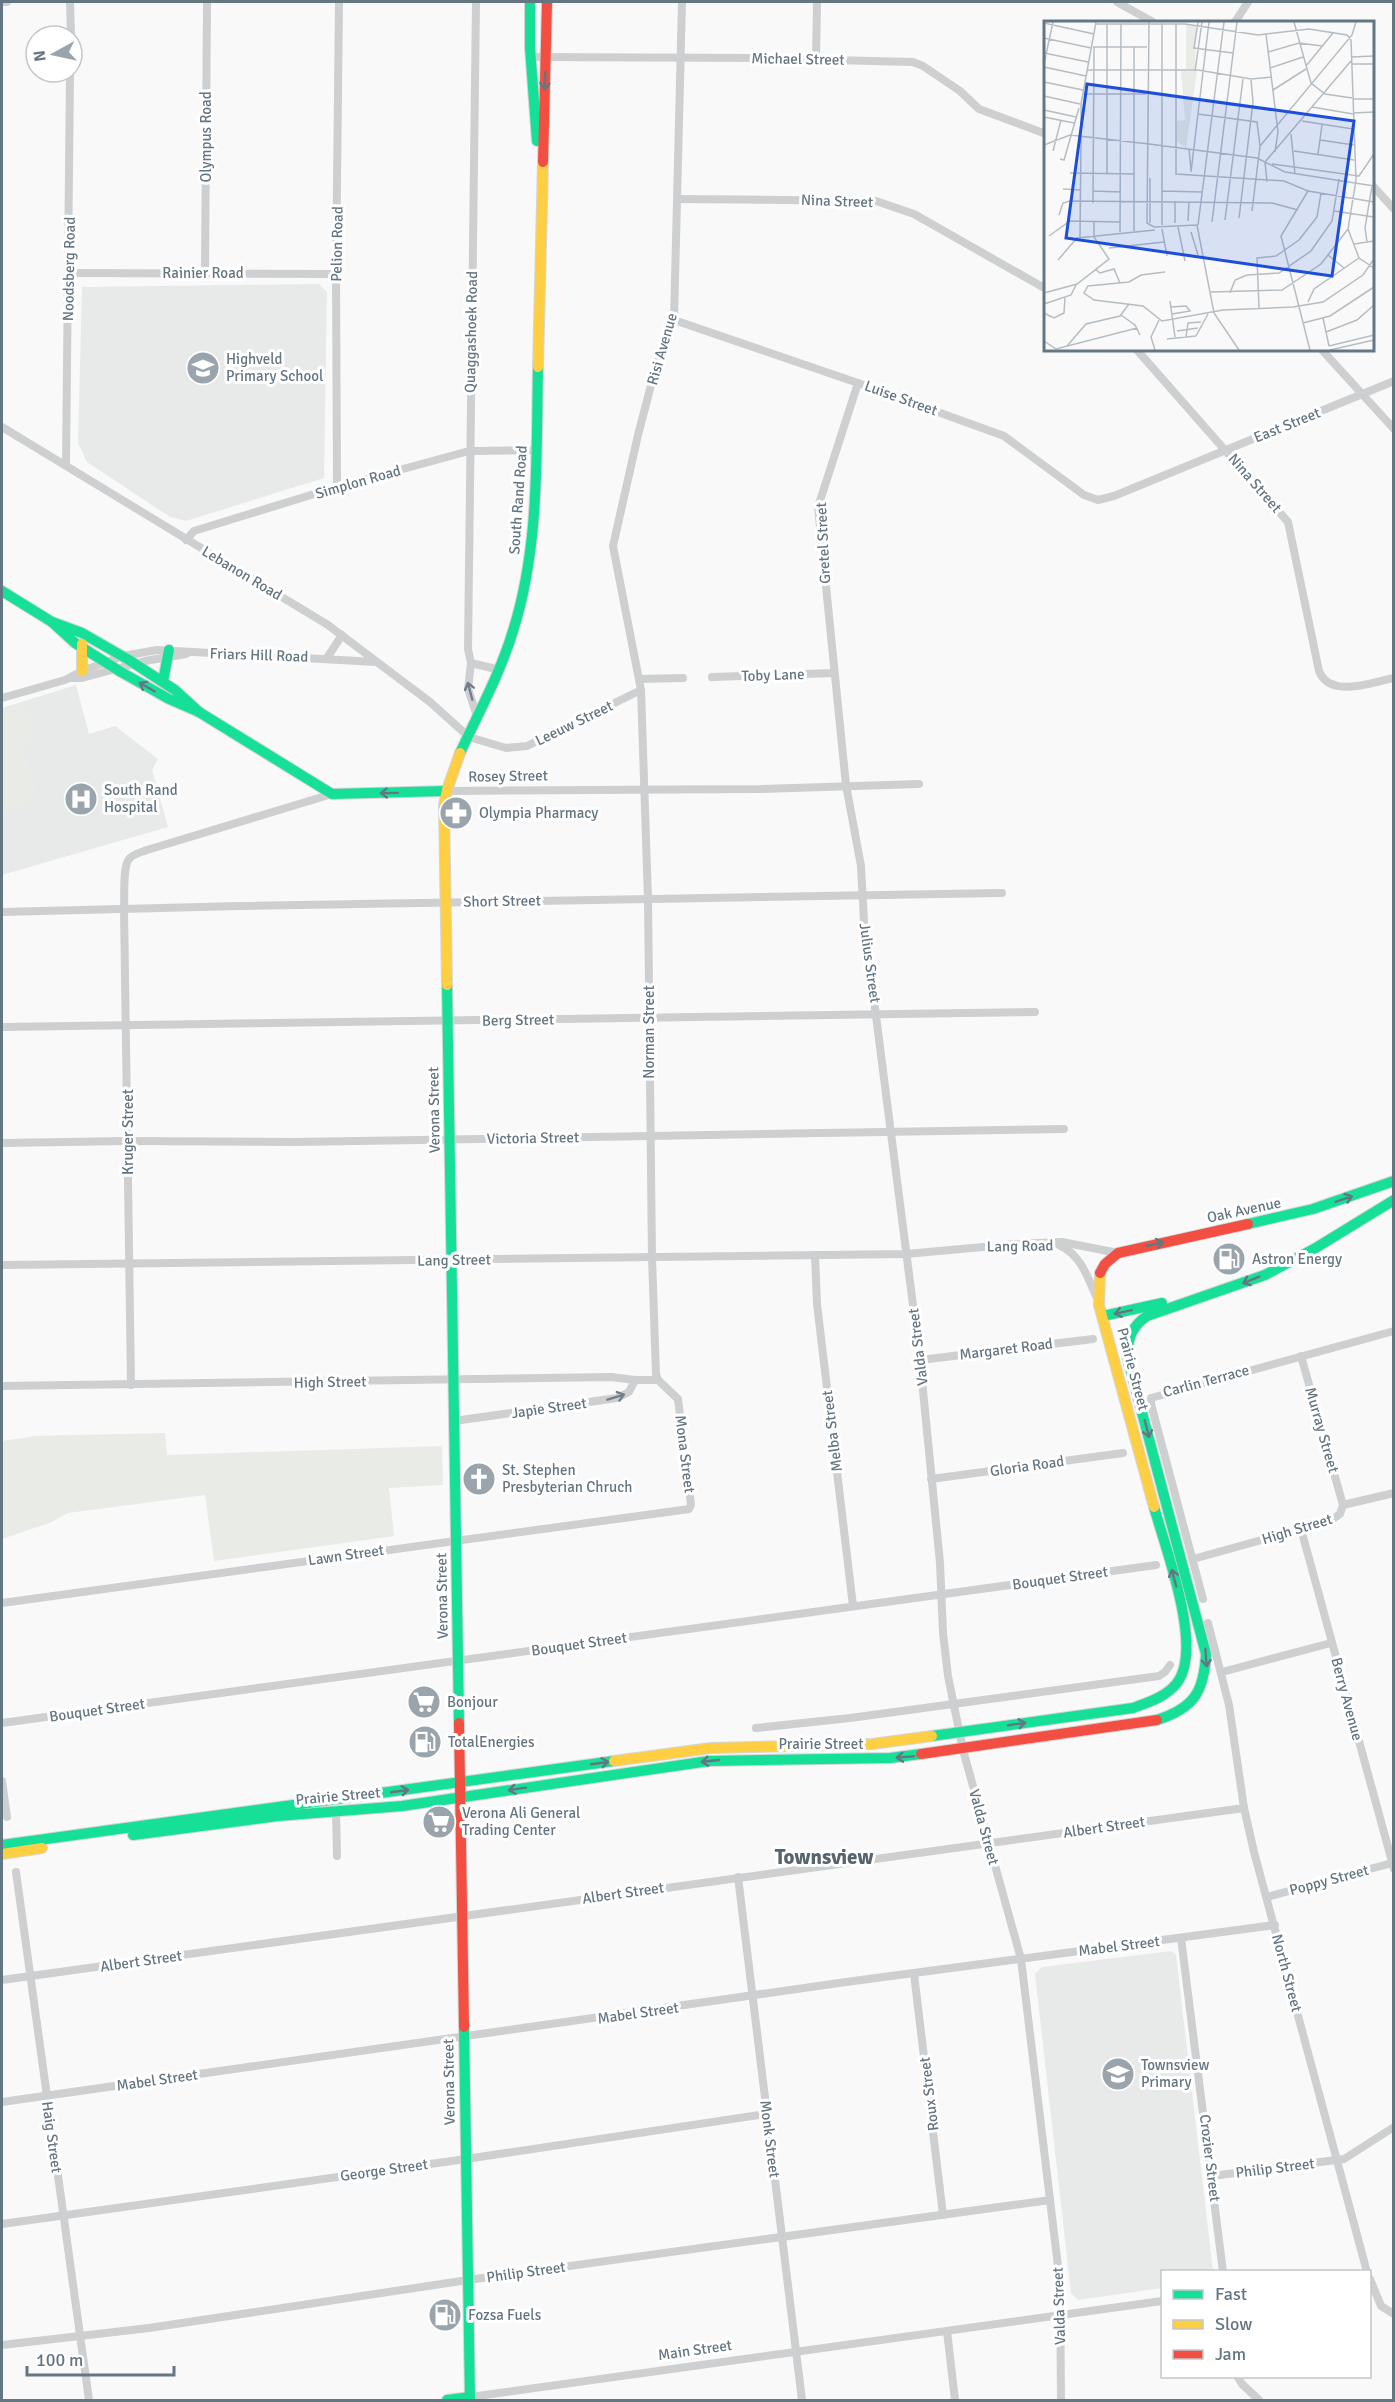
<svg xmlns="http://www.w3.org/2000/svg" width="1395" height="2402" viewBox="0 0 1395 2402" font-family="Signika,sans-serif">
<rect width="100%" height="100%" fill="#f9f9f9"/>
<g fill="#e8e9e9">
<polygon points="319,284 327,292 324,478 186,521 170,517 87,462 78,443 82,287"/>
<polygon points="76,685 89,734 115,726 158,759 152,770 168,827 2,875 2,708"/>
<polygon points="1171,1951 1176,1955 1213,2271 1162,2272 1162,2288 1078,2300 1071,2293 1035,1974 1042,1967"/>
</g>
<g fill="#e8ebe6">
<polygon points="27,704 37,739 33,741 34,744 19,749 21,753 25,752 37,794 26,798 28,805 2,812 2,711"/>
<polygon points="165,1433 167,1455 442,1446 443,1485 389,1488 394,1536 214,1561 205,1495 68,1513 52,1522 2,1539 2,1441 36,1436"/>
</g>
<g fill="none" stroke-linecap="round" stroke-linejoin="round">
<g stroke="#d5d6d7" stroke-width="12">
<g id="fast">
<polyline points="530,2 530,48 537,141"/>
<polyline points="2,591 52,622 82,633 129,660 175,690 199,712"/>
<polyline points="52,622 75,643 121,672 169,699 199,712 332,794 446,791"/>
<polyline points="163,681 169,650"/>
<path d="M460 753C479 712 500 674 513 631 540 546 536 455 538 367"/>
<polyline points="447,985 459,1723"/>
<polyline points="1248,1224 1313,1209 1394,1181"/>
<polyline points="1103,1316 1162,1303"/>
<path d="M1157 1720C1194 1708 1204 1692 1206 1654L1127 1356C1128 1338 1132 1326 1147 1316L1265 1275 1314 1249 1394 1200"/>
<path d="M932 1736 1133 1708C1149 1702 1166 1697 1177 1683 1204 1648 1165 1547 1154 1507"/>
<polyline points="133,1835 278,1816 402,1806 709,1761 890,1758 921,1754"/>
<polyline points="2,1845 614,1761"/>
<polyline points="464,2027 470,2400"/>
<polyline points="447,2400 470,2397"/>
</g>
</g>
<g stroke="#d5d6d7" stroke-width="12">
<g id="slow">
<polyline points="538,367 543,162"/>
<polyline points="82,644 82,671"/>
<polyline points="447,985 444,805 447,790 460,753"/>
<polyline points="1100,1273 1099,1305 1154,1507"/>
<polyline points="614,1761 711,1748 872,1744 932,1736"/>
<polyline points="2,1854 42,1848"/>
</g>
</g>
<g stroke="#d5d6d7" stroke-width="12">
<g id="jam">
<polyline points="543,162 547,2"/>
<polyline points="1100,1273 1105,1264 1118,1253 1248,1224"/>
<polyline points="459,1723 464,2027"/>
<polyline points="921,1754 1157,1720"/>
</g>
</g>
<g stroke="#cecfd0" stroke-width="8">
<polyline points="2,2 7,2"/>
<polyline points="70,2 71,36"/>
<polyline points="476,2 468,649 471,663 500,670"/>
<polyline points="1117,2 1153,22"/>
<polyline points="1235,22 1248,2"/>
<polyline points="530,57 757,58 913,62 923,66 960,91 979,109 1046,134"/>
<polyline points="816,59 817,2"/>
<polyline points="1372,185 1394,209"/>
<polyline points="678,199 876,201 914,214 1046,289"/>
<polyline points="69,273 336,274"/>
<polyline points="205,273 207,2"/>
<polyline points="674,320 858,383 1004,436 1084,495 1098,500 1114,496 1394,381"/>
<path d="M1137 350 1288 522 1319 671C1330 699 1372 682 1394 678"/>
<polyline points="1322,350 1394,429"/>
<polyline points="858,383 818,507 846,785 861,866 864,922 920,1360 940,1563 943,1633 948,1676 963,1750 1021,1959 1060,2283 1061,2400"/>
<polyline points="2,427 328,625 430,702 469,737 506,748 527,746 641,690"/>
<polyline points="66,465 70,72"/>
<polyline points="337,487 336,274 339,2"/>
<polyline points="186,540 194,531 337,487 469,451 537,450"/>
<polyline points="327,658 342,635"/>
<polyline points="471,663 468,689 478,719"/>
<polyline points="712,677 834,673"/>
<polyline points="70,678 82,678 145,661 186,654"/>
<polyline points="639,679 683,678"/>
<polyline points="2,698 65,680 82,671 123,656 157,650 376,662"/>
<polyline points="446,791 762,789 919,784"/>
<polyline points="2,912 240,906 1002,893"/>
<polyline points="2,1027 1035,1012"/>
<polyline points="2,1143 128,1141 296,1142 1064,1129"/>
<path d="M1059 1245C1081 1255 1087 1276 1096 1296"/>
<polyline points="815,1255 817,1304 853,1606"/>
<polyline points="2,1265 906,1254 1016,1244 1062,1242 1118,1253"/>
<polyline points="1301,1356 1343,1505"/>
<polyline points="920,1360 1093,1339"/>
<path d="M131 1385 124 909C125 897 122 865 130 858 135 853 142 852 147 850L332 794"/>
<polyline points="2,1386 611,1377 635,1380 658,1380"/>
<polyline points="454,1421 617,1398 629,1392 635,1380"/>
<polyline points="931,1479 1123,1453"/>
<polyline points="1301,1529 1394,1869"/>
<polyline points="1193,1559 1330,1521 1340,1514 1343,1505 1394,1493"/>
<polyline points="1203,1599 1151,1404 1151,1398 1394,1331"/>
<polyline points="2,1603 675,1511 689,1509 691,1505 678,1399 658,1380 656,1374 652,1257 648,899 641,690 613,546 638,435 655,370 674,320 682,2"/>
<polyline points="1208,1623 1229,1705 1244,1808 1254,1852 1367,2272"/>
<polyline points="1222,1672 1331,1643"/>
<polyline points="2,1723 1156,1565"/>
<polyline points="756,1728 850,1718 1159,1676 1165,1672 1170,1665"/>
<polyline points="2,1781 7,1817"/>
<polyline points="336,1812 337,1856"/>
<polyline points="16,1872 89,2400"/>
<polyline points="738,1877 802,2400"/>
<polyline points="1267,1897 1392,1863"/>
<polyline points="1181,1938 1223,2272"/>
<polyline points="914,1974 943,2215"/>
<polyline points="2,1980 1244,1808"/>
<polyline points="2,2102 846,1982 1275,1925"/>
<polyline points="1212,2176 1344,2159 1394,2127"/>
<polyline points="2,2224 466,2159 766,2114"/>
<polyline points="1370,2279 1381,2306 1394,2314"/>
<polyline points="947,2331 955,2400"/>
<polyline points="2,2345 149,2328 468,2280 1050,2200"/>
<polyline points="1237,2376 1242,2384 1259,2400"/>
<polyline points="470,2397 1162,2301"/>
</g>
<use href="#fast" stroke="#16e098" stroke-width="10"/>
<use href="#slow" stroke="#ffcf43" stroke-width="10"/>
<use href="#jam" stroke="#f24e42" stroke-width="10"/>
</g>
<defs><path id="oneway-shaft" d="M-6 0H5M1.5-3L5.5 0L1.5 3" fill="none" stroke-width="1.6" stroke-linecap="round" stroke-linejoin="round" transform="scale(1.5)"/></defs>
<g stroke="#657683">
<use href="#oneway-shaft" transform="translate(545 81) rotate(92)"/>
<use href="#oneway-shaft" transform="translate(147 687) rotate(-150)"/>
<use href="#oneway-shaft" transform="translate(389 793) rotate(179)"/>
<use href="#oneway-shaft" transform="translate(1344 1199) rotate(-19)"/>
<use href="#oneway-shaft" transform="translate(1155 1244) rotate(-13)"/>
<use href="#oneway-shaft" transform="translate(1251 1280) rotate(158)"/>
<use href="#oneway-shaft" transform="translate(1123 1312) rotate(168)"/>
<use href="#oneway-shaft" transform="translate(1147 1429) rotate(75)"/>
<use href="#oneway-shaft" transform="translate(1174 1578) rotate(-105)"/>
<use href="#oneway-shaft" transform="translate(1206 1658) rotate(86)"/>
<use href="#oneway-shaft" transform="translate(1017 1724) rotate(-8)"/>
<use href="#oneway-shaft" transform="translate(905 1757) rotate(175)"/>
<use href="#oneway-shaft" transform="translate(710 1761) rotate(174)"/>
<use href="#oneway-shaft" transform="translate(600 1763) rotate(-8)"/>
<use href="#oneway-shaft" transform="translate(517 1789) rotate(171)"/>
<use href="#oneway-shaft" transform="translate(400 1791) rotate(-8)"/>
</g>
<g stroke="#707f8b">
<use href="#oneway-shaft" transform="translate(470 691) rotate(-105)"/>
<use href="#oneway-shaft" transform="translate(616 1397) rotate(-17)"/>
</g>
<defs>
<g id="school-disc" transform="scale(1.725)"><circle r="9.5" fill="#99a4ac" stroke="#fff"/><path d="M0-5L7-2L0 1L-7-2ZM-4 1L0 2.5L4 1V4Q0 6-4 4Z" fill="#fff"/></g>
<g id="hospital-disc" transform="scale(1.725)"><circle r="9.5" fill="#99a4ac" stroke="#fff"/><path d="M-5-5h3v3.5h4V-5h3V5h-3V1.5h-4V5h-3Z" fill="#fff"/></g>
<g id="pharmacy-disc" transform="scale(1.725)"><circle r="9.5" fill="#99a4ac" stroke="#fff"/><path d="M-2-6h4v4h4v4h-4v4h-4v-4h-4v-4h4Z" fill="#fff"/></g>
<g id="fuel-disc" transform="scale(1.725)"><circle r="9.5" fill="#99a4ac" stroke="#fff"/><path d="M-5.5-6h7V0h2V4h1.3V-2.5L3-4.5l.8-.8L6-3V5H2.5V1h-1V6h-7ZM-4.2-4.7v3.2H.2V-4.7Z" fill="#fff"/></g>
<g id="church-disc" transform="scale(1.725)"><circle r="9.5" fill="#99a4ac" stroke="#fff"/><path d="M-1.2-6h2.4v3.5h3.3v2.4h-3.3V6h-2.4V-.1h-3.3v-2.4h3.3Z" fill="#fff"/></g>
<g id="supermarket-disc" transform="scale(1.725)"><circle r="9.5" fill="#99a4ac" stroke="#fff"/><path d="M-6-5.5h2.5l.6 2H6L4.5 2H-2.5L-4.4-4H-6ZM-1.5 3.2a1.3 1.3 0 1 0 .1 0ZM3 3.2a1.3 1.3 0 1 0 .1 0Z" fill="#fff"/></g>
</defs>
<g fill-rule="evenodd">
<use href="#school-disc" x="203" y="368"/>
<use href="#hospital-disc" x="81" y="799"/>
<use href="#pharmacy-disc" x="456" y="813"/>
<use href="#fuel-disc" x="1229" y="1259"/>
<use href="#church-disc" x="479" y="1479"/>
<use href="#supermarket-disc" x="424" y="1702"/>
<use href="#fuel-disc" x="425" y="1742"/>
<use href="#supermarket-disc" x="439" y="1822"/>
<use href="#school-disc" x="1118" y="2074"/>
<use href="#fuel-disc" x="445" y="2315"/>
</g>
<g text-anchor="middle" stroke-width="6" stroke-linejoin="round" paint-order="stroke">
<g font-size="15" fill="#657683" stroke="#fff">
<text transform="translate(798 59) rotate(1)" y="5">Michael Street</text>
<text transform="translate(206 137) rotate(-90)" y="5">Olympus Road</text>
<text transform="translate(837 201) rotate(2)" y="5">Nina Street</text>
<text transform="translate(337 244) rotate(-89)" y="5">Pelion Road</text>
<text transform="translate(69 269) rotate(-89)" y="5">Noodsberg Road</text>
<text x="203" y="278">Rainier Road</text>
<text transform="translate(471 332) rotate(-89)" y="5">Quaggashoek Road</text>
<text transform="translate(662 349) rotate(-74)" y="5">Risi Avenue</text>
<text transform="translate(901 398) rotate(20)" y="5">Luise Street</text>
<text transform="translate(1287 425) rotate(-22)" y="5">East Street</text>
<text transform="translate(358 482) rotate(-16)" y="5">Simplon Road</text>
<text transform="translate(1255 483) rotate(49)" y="5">Nina Street</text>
<text transform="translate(518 500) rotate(-86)" y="5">South Rand Road</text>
<text transform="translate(823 543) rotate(-93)" y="5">Gretel Street</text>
<text transform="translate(242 573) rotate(31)" y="5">Lebanon Road</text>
<text transform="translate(259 655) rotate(2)" y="5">Friars Hill Road</text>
<text transform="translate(773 675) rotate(-2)" y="5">Toby Lane</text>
<text transform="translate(574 723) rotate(-26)" y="5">Leeuw Street</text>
<text transform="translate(508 776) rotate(-1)" y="5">Rosey Street</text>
<text transform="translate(502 901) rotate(-1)" y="5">Short Street</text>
<text transform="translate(870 963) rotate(82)" y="5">Julius Street</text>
<text transform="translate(518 1020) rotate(-1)" y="5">Berg Street</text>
<text transform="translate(649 1032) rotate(-90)" y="5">Norman Street</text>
<text transform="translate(434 1110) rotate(-91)" y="5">Verona Street</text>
<text transform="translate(128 1132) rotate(-90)" y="5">Kruger Street</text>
<text transform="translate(533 1138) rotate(-1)" y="5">Victoria Street</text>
<text transform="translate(1244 1210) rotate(-12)" y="5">Oak Avenue</text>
<text transform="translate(1020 1246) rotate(-1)" y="5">Lang Road</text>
<text transform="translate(454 1260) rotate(-1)" y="5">Lang Street</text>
<text transform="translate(918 1347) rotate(-97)" y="5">Valda Street</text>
<text transform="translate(1006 1349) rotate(-7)" y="5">Margaret Road</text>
<text transform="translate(1133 1369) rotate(75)" y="5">Prairie Street</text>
<text transform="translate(1206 1381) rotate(-15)" y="5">Carlin Terrace</text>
<text transform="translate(330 1382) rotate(-1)" y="5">High Street</text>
<text transform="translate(549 1408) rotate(-8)" y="5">Japie Street</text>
<text transform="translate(1322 1430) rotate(74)" y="5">Murray Street</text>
<text transform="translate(832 1431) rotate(-97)" y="5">Melba Street</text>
<text transform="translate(685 1454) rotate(83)" y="5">Mona Street</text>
<text transform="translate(1027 1466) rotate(-8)" y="5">Gloria Road</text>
<text transform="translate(1297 1529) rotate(-17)" y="5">High Street</text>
<text transform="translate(346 1555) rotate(-8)" y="5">Lawn Street</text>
<text transform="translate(1060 1578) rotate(-8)" y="5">Bouquet Street</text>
<text transform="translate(442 1596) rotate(-91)" y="5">Verona Street</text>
<text transform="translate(579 1644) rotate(-8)" y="5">Bouquet Street</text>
<text transform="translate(1347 1699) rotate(75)" y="5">Berry Avenue</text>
<text transform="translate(97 1710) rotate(-8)" y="5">Bouquet Street</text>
<text x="821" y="1749">Prairie Street</text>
<text transform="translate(338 1796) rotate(-5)" y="5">Prairie Street</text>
<text transform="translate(984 1827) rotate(75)" y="5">Valda Street</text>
<text transform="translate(1104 1827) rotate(-8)" y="5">Albert Street</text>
<text transform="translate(1329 1880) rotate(-15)" y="5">Poppy Street</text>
<text transform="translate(623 1893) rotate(-8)" y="5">Albert Street</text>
<text transform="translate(1119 1946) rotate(-7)" y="5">Mabel Street</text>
<text transform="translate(141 1961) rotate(-8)" y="5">Albert Street</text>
<text transform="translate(1287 1973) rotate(75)" y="5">North Street</text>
<text transform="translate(638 2013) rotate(-8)" y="5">Mabel Street</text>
<text transform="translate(157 2080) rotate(-8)" y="5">Mabel Street</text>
<text transform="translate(449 2082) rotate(-91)" y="5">Verona Street</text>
<text transform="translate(929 2094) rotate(-97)" y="5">Roux Street</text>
<text transform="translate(52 2137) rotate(82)" y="5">Haig Street</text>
<text transform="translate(770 2139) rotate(83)" y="5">Monk Street</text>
<text transform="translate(1210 2158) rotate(83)" y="5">Crozier Street</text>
<text transform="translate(1275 2168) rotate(-7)" y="5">Philip Street</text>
<text transform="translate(384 2170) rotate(-8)" y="5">George Street</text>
<text transform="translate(526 2272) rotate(-8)" y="5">Philip Street</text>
<text transform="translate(1059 2306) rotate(-92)" y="5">Valda Street</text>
<text transform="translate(695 2350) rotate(-8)" y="5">Main Street</text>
</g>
<g font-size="15" fill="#657683" stroke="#fff" text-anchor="start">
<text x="226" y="364">Highveld<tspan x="226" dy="17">Primary School</tspan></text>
<text x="104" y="795">South Rand<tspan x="104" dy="17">Hospital</tspan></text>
<text x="479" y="818">Olympia Pharmacy</text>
<text x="1252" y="1264">Astron Energy</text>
<text x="502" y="1475">St. Stephen<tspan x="502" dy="17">Presbyterian Chruch</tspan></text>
<text x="447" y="1707">Bonjour</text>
<text x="448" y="1747">TotalEnergies</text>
<text x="462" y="1818">Verona Ali General<tspan x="462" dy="17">Trading Center</tspan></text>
<text x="1141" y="2070">Townsview<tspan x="1141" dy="17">Primary</tspan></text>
<text x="468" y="2320">Fozsa Fuels</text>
</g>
<g font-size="21" font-weight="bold" fill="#57646e" stroke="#fff">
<text x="824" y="1864">Townsview</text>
</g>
</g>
<g transform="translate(1044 21)">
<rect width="330" height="330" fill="#f9f9f9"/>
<path d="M142 4 152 5 151 48H142ZM137 50H153L142 127 133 120V100L141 99Z" fill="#e8ebe6"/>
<path fill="none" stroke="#b5bdc3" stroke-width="1.5" d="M105 1 103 202 110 206 153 204 170 292 195 329M154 1 150 27 189 32M250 1 267 62 281 73 308 77M0 2 50 13M52 3H141L214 14 265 8 303 14 307 19 312 159 304 208 277 243 238 269 167 271M63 3V152M132 3V153L240 160 264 170 330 181M222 13 234 111M0 17 47 27M49 26H103M224 31 255 22 278 25M0 32 44 41M308 36 330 35M0 43 9 1M308 43H330M262 45 289 12M0 46 42 55M226 47 259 36M43 49H154L207 58 228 56M151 50 158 1M0 61 39 69M229 69 262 48M38 73H102M0 75 36 83M309 78H330M268 86 309 93M0 89 32 96M309 92 330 91M154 93 213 101 216 125 208 190M0 96 30 102M258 100 309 108M247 113 251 153M37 115V83L52 1M276 119 310 124M0 124 26 114 105 123 213 137 241 151 330 165M216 125 308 14 312 1M145 128 147 149M9 130 17 99M250 130 310 139M231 131 234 111M274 133 278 104M16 138 20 139 35 87M228 143 315 155 330 133M147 151 165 1M26 152 90 153M223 161 221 141 307 40M19 168 37 169M49 170 77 171M118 170 158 171M264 170 237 215 266 329M49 182 50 26M290 190 330 196M15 194 19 182 26 180 228 182 254 189M195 197 209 81 207 59M181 199 199 58M144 200 145 181M168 201 193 1M106 202V157M131 202V180M118 204V2M154 204 180 1M134 206 141 240M118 208 123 235M304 208 315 237 330 247M90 210V26M76 211 77 3M147 211 154 234M5 215 26 200 76 201M36 216 37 116M323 221 321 207 328 165M310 223 330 220M65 227 120 221M284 234 300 247M14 239 33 217 111 209M51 248 56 252 70 248 76 262M121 251 97 254 85 261 44 265 40 272 50 279 99 285 118 300 179 289 249 286 279 281 319 254 330 238M0 272 33 263 65 238 50 216V201M186 272 191 259 203 254 235 252 267 230 288 200 295 158M126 280 131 316M264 281 270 268 315 237M0 283 27 274 32 264M127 286 142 285 146 290 128 293M215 287 213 237 232 235 255 219 273 196 277 172M0 292 10 297 20 292 21 277M77 294 91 304 96 314M279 297 285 325M259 302 286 295 330 266M133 310 154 307M282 311 313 299 330 284M152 315 164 293M142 316 144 302 157 301M123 318 152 315M0 320 12 328 93 307M23 325 42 303 76 295 85 283M285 325 330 314M111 329 107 316 115 299M286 329 330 319"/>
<path fill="#1d4ed8" fill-opacity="0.15" stroke="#1d4ed8" stroke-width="3" d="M43 63 310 100 288 255 22 217Z"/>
<rect width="330" height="330" fill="none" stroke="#657683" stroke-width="3"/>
</g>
<rect width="1395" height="2402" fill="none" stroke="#657683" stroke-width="6"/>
<rect x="1161" y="2270" width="210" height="108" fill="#ffffff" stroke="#c1c8cd" stroke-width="1.5"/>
<rect x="1173" y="2290" width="30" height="9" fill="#16e098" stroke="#c1c8cd" stroke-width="1.5"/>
<text x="1215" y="2300" font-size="18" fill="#657683">Fast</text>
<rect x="1173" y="2320" width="30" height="9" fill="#ffcf43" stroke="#c1c8cd" stroke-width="1.5"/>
<text x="1215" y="2330" font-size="18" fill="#657683">Slow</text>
<rect x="1173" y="2350" width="30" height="9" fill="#f24e42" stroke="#c1c8cd" stroke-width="1.5"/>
<text x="1215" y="2360" font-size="18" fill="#657683">Jam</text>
<g transform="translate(54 54) rotate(262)"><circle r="28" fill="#ffffff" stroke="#c1c8cd" stroke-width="1.5"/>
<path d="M0-4.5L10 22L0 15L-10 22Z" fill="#99a4ac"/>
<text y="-9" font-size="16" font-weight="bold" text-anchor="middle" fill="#657683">N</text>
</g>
<path d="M27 2366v9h147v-9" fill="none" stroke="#657683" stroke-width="3"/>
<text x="36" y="2366" font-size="18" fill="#657683" stroke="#ffffff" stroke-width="4.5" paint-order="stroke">100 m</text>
</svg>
